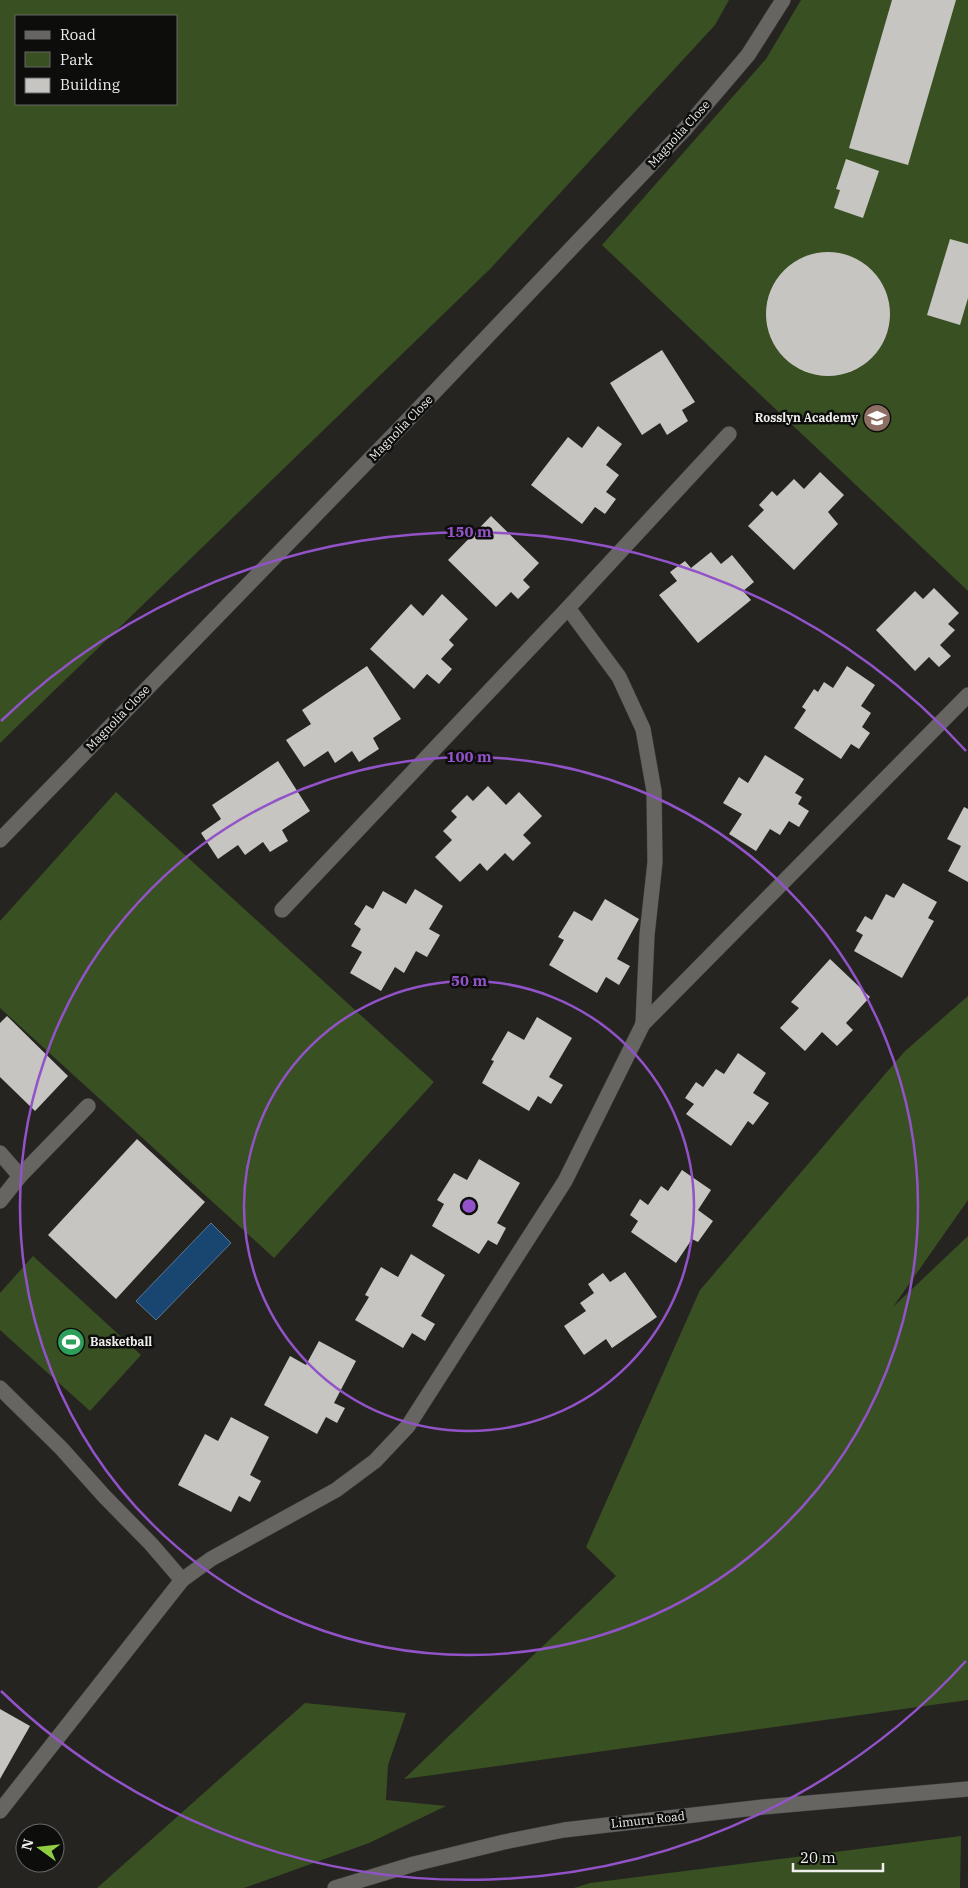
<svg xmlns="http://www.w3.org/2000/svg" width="968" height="1888" viewBox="0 0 968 1888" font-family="'IBM Plex Serif',serif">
<rect width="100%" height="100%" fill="#252421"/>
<g fill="#395022" fill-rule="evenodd">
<path d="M0 0H729L715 25 490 269 0 743ZM16 16H176V104H16Z"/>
<polygon points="801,0 968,0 968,591 602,245 766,59"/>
<polygon points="116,792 434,1082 274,1258 0,1008 0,921"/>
<polygon points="968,996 968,1200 893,1307 968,1236 968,1700 404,1779 616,1576 586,1547 700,1290 904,1052"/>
<polygon points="33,1256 141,1355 90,1411 0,1330 0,1293"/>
<polygon points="305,1703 406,1713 388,1765 386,1800 446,1806 369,1843 244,1888 97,1888"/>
<polygon points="961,1836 960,1888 574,1888 590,1883"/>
</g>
<polygon fill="#194571" stroke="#597896" points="211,1223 231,1243 156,1320 136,1301"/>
<g fill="#c6c5c1">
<polygon points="892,0 956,0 908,165 849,148"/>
<polygon points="846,159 879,171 863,218 834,208 840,190 836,189"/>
<polygon points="950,239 968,244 968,298 960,325 927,315"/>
<circle cx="828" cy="314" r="62"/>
<polygon points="662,350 695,402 682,410 688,421 667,435 660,423 642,435 610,383"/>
<polygon points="598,426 622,444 606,465 619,475 606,492 616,499 605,514 595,507 582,524 531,485 568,437 582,448"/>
<polygon points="820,472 844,495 828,512 838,524 794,570 748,526 764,510 759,505 772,491 777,496 794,479 804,489"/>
<polygon points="491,516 539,563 523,580 530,587 518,599 511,592 496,607 448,560"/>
<polygon points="711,552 721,564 732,555 754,582 743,591 751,600 698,643 659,595 677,581 670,572 685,561 691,568"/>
<polygon points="934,588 959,613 948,624 955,630 940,645 951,656 939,667 929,657 915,671 876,630 915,591 923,599"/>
<polygon points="442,594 468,619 449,640 454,645 441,659 452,669 439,684 427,674 414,689 370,649 411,604 423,616"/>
<polygon points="367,666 401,719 373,738 379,749 359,762 352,751 335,763 328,751 304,767 286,740 311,724 302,710"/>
<polygon points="847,666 875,685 861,706 871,713 862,727 870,733 859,749 851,744 841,759 794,728 806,710 802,707 814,689 818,692 824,682 833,688"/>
<polygon points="765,755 804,779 795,793 802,797 798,804 809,811 799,827 789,821 780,835 770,829 756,851 729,834 742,814 723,803 739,777 748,783"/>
<polygon points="278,761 310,811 282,830 288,841 270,852 263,842 245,855 238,845 218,859 201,833 221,819 212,805"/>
<polygon points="488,786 506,805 519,792 542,816 523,835 531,843 513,861 505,853 487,871 480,863 460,882 435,857 452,840 443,831 457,817 451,811 467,795 473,801"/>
<polygon points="964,807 968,809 968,882 948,871 961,846 947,839"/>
<polygon points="903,883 937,902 928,918 934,921 902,978 854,951 863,935 856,931 865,916 872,920 886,894 894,898"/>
<polygon points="415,889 443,906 429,929 440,935 427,957 416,951 404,973 395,967 381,991 350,973 362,952 351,946 361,929 354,924 366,905 373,909 383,891 406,904"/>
<polygon points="605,899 639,919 617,959 630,966 619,985 606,977 597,993 549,965 564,940 558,937 574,911 592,921"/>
<polygon points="830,959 870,997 846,1023 853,1030 837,1046 822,1032 805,1051 780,1028 799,1008 791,1002"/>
<polygon points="7,1016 68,1076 35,1111 0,1077 0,1023"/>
<polygon points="537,1017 572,1038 549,1077 563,1085 551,1104 538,1096 529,1111 482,1083 494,1061 491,1060 508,1031 524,1040"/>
<polygon points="738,1053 766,1073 753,1093 769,1103 753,1125 748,1121 731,1146 686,1114 694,1104 685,1098 696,1082 703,1087 716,1069 724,1074"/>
<polygon points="137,1139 205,1202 116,1299 48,1235"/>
<polygon points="479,1159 520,1183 497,1223 506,1228 497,1245 488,1240 479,1254 432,1226 444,1204 437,1200 454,1173 467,1180"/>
<polygon points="682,1170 711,1190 698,1210 713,1221 698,1242 692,1239 676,1263 631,1232 638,1221 630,1215 640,1199 648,1205 661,1186 668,1191"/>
<polygon points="411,1254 445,1275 421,1316 435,1324 425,1341 412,1333 403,1348 355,1320 369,1297 365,1295 381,1267 398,1277"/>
<polygon points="625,1272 657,1317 612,1348 606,1339 584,1355 564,1326 586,1311 580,1303 594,1293 588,1284 603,1273 610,1282"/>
<polygon points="319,1341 356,1361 334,1403 345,1408 337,1423 326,1417 317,1434 264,1405 290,1356 306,1365"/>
<polygon points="231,1417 269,1437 250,1475 261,1481 250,1502 239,1496 231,1512 178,1485 205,1434 218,1441"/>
<polygon points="0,1709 30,1726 0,1779"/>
</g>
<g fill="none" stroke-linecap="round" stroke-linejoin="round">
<g stroke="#3f3e3c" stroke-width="16">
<g id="minor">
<polyline points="568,608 619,677 643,729 654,791 655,862 647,935 643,1024"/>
<polyline points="0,840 403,425 685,129 748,55 783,0"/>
<polyline points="282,910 568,608 729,434"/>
<polyline points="0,1153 20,1176 0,1201"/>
<polyline points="20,1176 88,1106"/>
<polyline points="0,1388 61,1448 104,1496 151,1544 182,1580"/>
<polyline points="0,1811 182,1580 211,1559 336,1490 375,1461 408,1426 565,1181 643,1024 968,695"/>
</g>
</g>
<g stroke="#3f3e3c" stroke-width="16">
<polyline id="secondary" points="335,1888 414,1864 504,1842 564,1830 763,1807 968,1789"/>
</g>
<use href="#minor" stroke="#666562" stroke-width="15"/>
<use href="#secondary" stroke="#666562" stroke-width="15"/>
</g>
<g fill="none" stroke="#9253c8" stroke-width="2.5">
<circle cx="469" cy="1206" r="225"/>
<circle cx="469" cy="1206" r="449"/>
<path d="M966 1661A674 674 0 0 1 1 1691M1 721A674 674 0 0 1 966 751"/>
</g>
<defs>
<g id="school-disc" transform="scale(1.4375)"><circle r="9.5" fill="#8d6e63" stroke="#0d0d0c"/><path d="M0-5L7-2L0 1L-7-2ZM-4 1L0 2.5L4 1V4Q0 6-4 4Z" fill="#fff"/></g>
<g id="stadium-disc" transform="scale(1.4375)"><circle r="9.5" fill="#2e9e5b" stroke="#0d0d0c"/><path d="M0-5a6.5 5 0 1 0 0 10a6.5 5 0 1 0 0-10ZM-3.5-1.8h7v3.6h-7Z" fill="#fff"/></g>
</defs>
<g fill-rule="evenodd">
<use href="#school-disc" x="877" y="418"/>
<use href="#stadium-disc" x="71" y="1342"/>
</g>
<g text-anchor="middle" stroke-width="5" stroke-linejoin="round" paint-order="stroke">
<g font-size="12" fill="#eeeeec" stroke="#0d0d0c">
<text transform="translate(679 134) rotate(-48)" y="4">Magnolia Close</text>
<text transform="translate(401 428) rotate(-46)" y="4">Magnolia Close</text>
<text transform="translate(118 718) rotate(-46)" y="4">Magnolia Close</text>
<text transform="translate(648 1820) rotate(-6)" y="4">Limuru Road</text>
</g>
<g font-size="12" font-weight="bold" fill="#eeeeec" stroke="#0d0d0c" text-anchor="end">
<text x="858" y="422">Rosslyn Academy</text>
<text x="90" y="1346" text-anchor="start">Basketball</text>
</g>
</g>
<circle cx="469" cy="1206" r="8" fill="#9253c8" stroke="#0d0d0c" stroke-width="2.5"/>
<g font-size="15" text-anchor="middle" font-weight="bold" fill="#9253c8" stroke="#0d0d0c" stroke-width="5" stroke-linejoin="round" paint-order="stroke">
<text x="469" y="537">150 m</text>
<text x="469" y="762">100 m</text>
<text x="469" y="986">50 m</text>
</g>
<rect x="15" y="15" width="162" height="90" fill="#0d0d0c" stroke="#676766"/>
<rect x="25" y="31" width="25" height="8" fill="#666562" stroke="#676766"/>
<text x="60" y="40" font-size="15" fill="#eeeeec">Road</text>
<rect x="25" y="52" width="25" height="15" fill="#395022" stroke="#676766"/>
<text x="60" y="65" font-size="15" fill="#eeeeec">Park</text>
<rect x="25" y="78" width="25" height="15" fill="#c6c5c1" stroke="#676766"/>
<text x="60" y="90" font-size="15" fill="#eeeeec">Building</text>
<g transform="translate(40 1848) rotate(285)"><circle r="24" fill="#0d0d0c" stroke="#676766"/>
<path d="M0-4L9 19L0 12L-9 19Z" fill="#8fcd42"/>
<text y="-8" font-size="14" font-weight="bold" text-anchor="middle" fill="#eeeeec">N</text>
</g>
<path d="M793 1863v8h90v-8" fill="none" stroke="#eeeeec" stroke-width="2.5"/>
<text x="800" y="1863" font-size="15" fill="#eeeeec" stroke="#0d0d0c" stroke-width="4" paint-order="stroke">20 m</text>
</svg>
